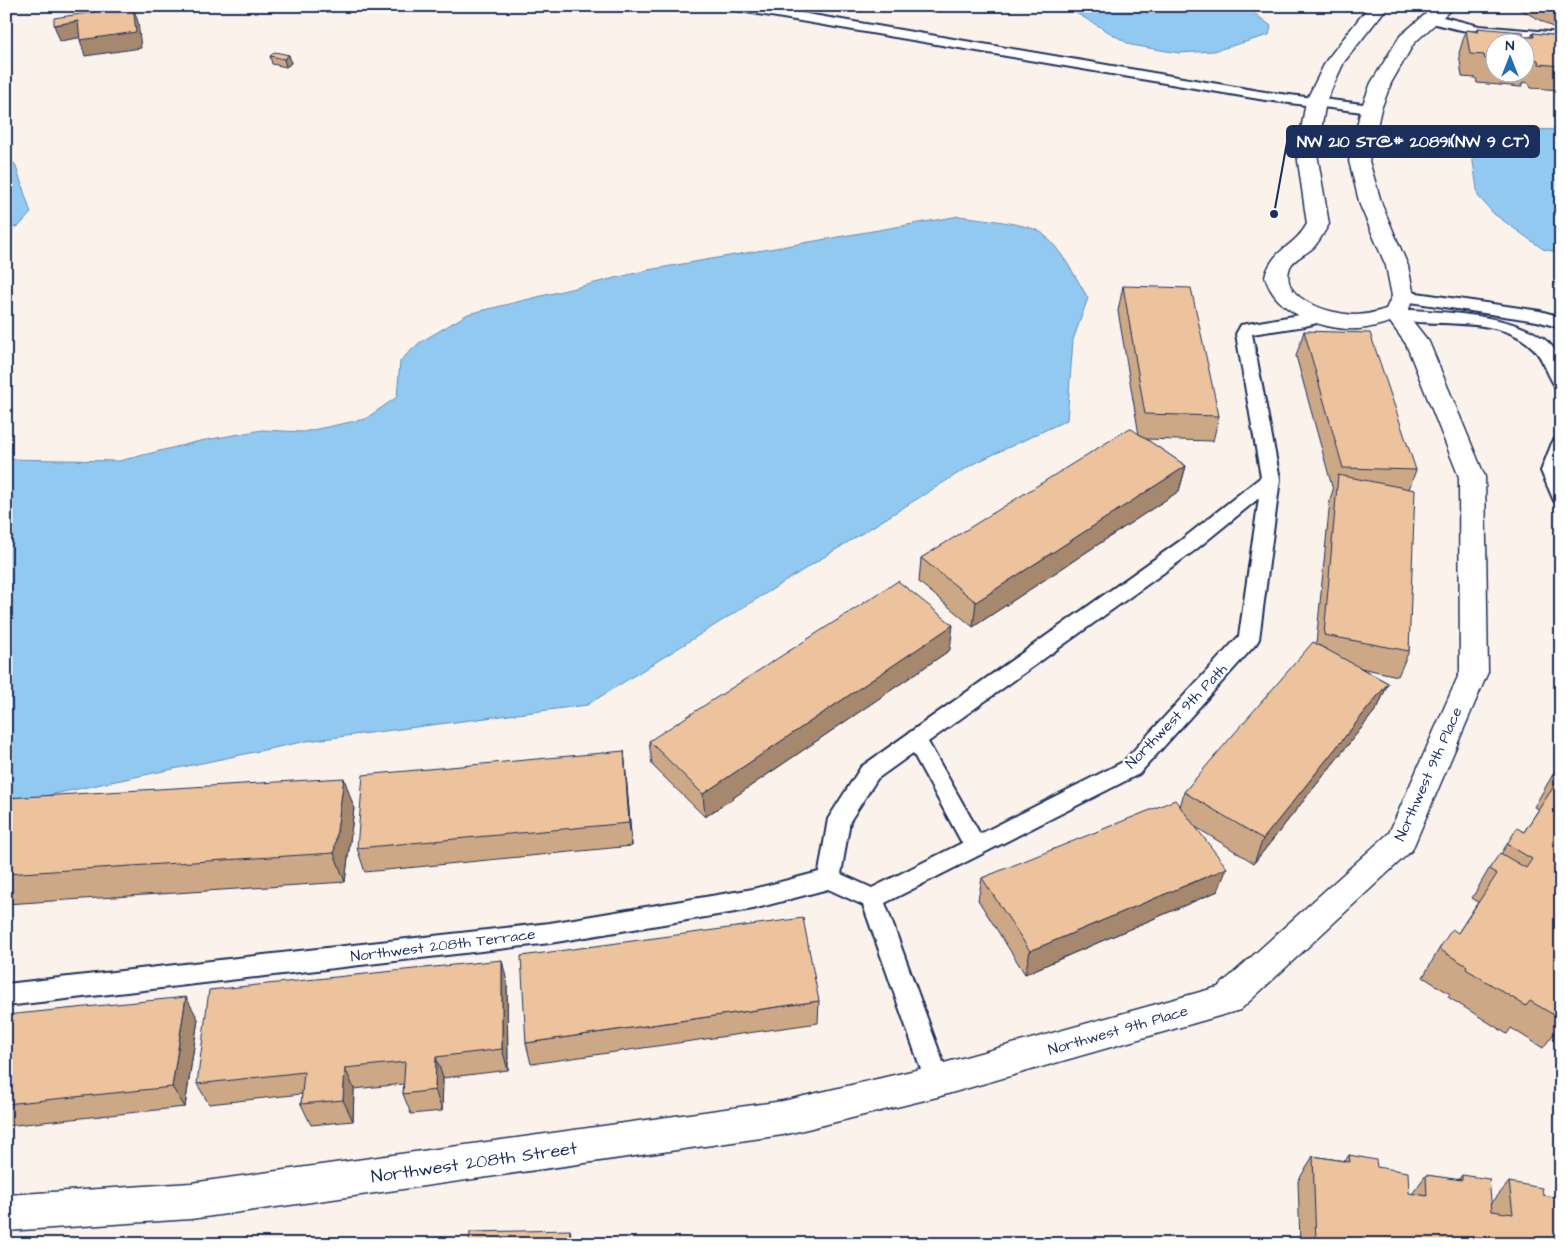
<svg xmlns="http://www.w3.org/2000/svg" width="1567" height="1250" viewBox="0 0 1567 1250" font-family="'Architects Daughter',sans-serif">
<rect width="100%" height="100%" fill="#fbf3eb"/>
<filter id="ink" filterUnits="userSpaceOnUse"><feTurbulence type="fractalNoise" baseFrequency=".02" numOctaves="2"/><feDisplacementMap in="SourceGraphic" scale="10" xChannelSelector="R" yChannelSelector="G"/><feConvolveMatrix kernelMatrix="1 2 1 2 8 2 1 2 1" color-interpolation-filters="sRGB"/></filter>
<g filter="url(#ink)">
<g fill="#92c9f0" stroke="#628bb6">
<polygon points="1064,6 1245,6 1271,26 1269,35 1214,51 1179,53 1131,45"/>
<polygon points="1526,129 1561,130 1561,253 1543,249 1494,214 1478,196 1471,148 1476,138 1493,131"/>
<polygon points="6,159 15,164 31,213 19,226 6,229"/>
<path d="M959 216C975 218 1031 224 1042 233 1061 249 1075 276 1088 298L1073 340 1067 420 973 464 587 705 307 741 6 804V459L119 461 200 441 262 430 303 432 365 419 397 397 400 361 419 343 468 314 648 270Z"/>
</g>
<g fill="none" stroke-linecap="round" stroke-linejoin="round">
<g stroke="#1b2f5e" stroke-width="4">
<g id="service">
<polygon points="729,6 760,6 1265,92 1371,105 1378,109 1371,113 1265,100 735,10"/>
<path d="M1431 14 1479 26 1561 33V41C1515 38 1470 35 1426 21L1424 18Z"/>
<polygon points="1403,291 1540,311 1561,317 1561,328 1537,321 1397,300 1395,296 1397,292"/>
<path d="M1395 309C1436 312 1550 312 1561 364 1562 371 1561 380 1561 387L1555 386C1547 374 1544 360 1534 349 1500 313 1433 329 1389 318L1387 314 1389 310Z"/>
<path d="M1323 311 1329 312 1331 316 1329 320 1305 326 1252 334 1280 479 1259 639 1256 644 1139 774 885 903 950 1081 946 1089 937 1093 928 1089 863 905 828 889 753 909 550 943 6 1006V984L550 923 753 889 819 872 828 819 861 767 1180 541 1261 477 1236 334 1241 325ZM1259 498 1239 636 1123 762 980 834 928 742 1194 551ZM913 753 962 843 872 888 841 874 850 821 877 779Z"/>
<polygon points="1561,437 1561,502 1554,501 1541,471 1552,443 1555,439"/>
</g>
</g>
<g stroke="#1b2f5e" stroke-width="3">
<path id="minor" d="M1369 6H1388L1344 62 1326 101 1317 154 1329 224C1324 232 1320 240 1314 247 1307 254 1294 258 1290 267 1278 300 1331 314 1355 315 1366 315 1376 312 1386 309L1392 296 1386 266 1360 205 1349 161 1361 109 1371 83 1400 36 1435 6H1455L1414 43 1391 83 1381 109 1369 161 1382 205 1408 266 1414 296 1407 314 1429 342 1485 477 1488 672 1412 850 1240 1010 937 1097 783 1135 191 1219 6 1231V1195L191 1183 783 1101 937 1065 1218 987 1389 833 1460 672 1459 477 1406 344 1390 322C1380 325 1369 328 1359 329 1324 331 1274 313 1265 276 1275 246 1293 249 1307 224L1297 154 1306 101 1326 61Z"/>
</g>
<use href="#service" fill="#fff" fill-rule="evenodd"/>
<use href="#minor" fill="#fff" fill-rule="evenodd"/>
</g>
<g fill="#cca887" stroke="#1b2f5e" fill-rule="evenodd">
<polygon points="1518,6 1561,6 1561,26 1554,28 1518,8"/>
<path d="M1478 28 1524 37H1531L1533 33 1561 36V90L1531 88 1529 83 1523 82 1521 87 1477 83 1476 78 1462 77 1459 53 1466 30 1477 31ZM1494 42H1524V72H1494Z"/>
<polygon points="289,55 291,63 286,67 272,64 270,56"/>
<polygon points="1123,286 1219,416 1213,441 1146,439 1186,466 1179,491 973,627 919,582 921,558 1139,435 1118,311"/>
<polygon points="1304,331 1416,470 1409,489 1409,651 1398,676 1361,668 1388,683 1378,707 1254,863 1194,826 1218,891 1025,974 978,900 982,878 1180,807 1184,792 1316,644 1330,500 1333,490 1296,356"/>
<polygon points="950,650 705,817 652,765 649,741"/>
<polygon points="1561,738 1561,761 1559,760"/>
<polygon points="624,751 626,775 632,846 365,872 357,848"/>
<polygon points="1561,763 1556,998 1561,1000 1561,1024 1543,1048 1511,1028 1507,1034 1448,997 1450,994 1423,977 1439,949 1458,933 1478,902 1472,898 1489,869 1501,854 1507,844 1524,832 1539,809 1534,807 1552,776"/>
<polygon points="6,798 354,808 345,882 6,904"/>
<polygon points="507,982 508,1070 443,1078 442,1111 411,1114 403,1094 404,1084 354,1089 353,1121 311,1125 301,1104 302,1094 209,1104 197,1084"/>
<polygon points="819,1001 818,1023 531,1064 526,1043"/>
<polygon points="6,1015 198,1019 185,1107 6,1126"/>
<polygon points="1349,1155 1377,1167 1409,1193 1412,1194 1426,1175 1458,1180 1462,1175 1491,1204 1509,1182 1543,1195 1561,1244 1300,1244 1298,1181 1313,1156 1345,1161"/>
</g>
<g fill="#a6886e" stroke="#1b2f5e">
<polygon points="133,6 138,22 141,48 85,56 80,40"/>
<polygon points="1561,11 1561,26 1554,28"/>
<polygon points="78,21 84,37 60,41 54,25"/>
<polygon points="289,55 291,63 286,67 284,59"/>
<polygon points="1186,466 1179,491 973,627 976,602"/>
<polygon points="953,625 950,650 705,817 703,794"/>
<polygon points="1388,683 1378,707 1254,863 1263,839"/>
<polygon points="624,751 626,775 632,846 629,823"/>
<polygon points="344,778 354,808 345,882 334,853"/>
<polygon points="1227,868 1218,891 1025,974 1030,951"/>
<polygon points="502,960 507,982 508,1070 502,1049"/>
<polygon points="186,997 198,1019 185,1107 172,1087"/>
<polygon points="436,1057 443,1078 442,1111 435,1090"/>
<polygon points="345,1068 354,1089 353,1121 343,1100"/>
<polygon points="570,1230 573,1244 569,1244"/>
</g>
<g fill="#edc39d" stroke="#1b2f5e">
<polygon points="133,6 136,32 80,40 78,21 54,25 54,18"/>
<polygon points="1478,28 1523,32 1524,37 1534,37 1533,33 1561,36 1561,66 1539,64 1538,60 1529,59 1530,64 1524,63 1524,42 1494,42 1494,60 1485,59 1484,55 1470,54 1466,30 1479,32"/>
<polygon points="275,52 289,55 284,59 270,56"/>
<polygon points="1123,286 1191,288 1219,416 1145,414"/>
<polygon points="1304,331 1370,333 1416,470 1343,468"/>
<polygon points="1130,428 1186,466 976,602 921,558"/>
<polygon points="1338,475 1415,490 1409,651 1324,635"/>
<polygon points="898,581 953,625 703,794 649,741"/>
<polygon points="1313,642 1388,683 1263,839 1184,792"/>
<polygon points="624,751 629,823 357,848 363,775"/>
<polygon points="1561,763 1561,990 1556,998 1561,1000 1561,1019 1530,1001 1526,1006 1466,969 1467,966 1439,949 1452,929 1458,933 1497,874 1489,869 1500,853 1526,868 1532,859 1507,844 1517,828 1524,832 1558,780 1552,776"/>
<polygon points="344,778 334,853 6,874 6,798"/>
<polygon points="1175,800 1227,868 1030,951 982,878"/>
<polygon points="803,918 819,1001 526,1043 521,956"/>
<polygon points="502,960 502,1049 436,1057 435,1090 403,1094 405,1062 345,1068 343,1100 301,1104 304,1072 197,1084 209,990"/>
<polygon points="186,997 172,1087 6,1104 6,1015"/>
<polygon points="1349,1155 1376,1160 1377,1167 1408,1172 1409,1193 1427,1196 1426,1175 1462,1180 1462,1175 1489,1179 1492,1211 1513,1214 1509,1182 1542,1188 1543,1195 1561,1198 1561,1244 1316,1244 1313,1156 1350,1162"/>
<polygon points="570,1230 569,1244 469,1244 470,1232"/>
</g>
</g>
<g text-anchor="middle" stroke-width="4.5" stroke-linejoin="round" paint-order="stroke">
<g font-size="15" fill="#1b2f5e" stroke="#fff">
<text transform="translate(1176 716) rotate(-46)" y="5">Northwest 9th Path</text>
<text transform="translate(1428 774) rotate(-66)" y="5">Northwest 9th Place</text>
<text transform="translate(443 945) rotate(-7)" y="5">Northwest 208th Terrace</text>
<text transform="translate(1118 1030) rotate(-16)" y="5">Northwest 9th Place</text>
</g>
<g font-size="18" fill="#1b2f5e" stroke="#fff">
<text transform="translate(474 1162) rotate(-8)" y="6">Northwest 208th Street</text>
</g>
</g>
<path fill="none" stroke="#1b2f5e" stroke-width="2" d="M1274 214L1287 142"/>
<circle fill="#1b2f5e" stroke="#fff" stroke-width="2" cx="1274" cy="214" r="5"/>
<rect fill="#1b2f5e" stroke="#1b2f5e" stroke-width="2" x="1287" y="126" width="252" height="31" rx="5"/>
<g font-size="16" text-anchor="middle" font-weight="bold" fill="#fff">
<text x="1413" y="147">NW 210 ST@# 20891(NW 9 CT)</text>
</g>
<rect width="1567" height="1250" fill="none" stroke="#fff" stroke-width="25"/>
<rect x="12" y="12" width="1542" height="1225" fill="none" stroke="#1b2f5e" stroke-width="2" filter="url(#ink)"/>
<g transform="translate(1510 58)"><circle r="24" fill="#ffffff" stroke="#a4acbf"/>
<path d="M0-4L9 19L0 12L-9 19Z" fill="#1f6fb2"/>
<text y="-8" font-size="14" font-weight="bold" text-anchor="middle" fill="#1b2f5e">N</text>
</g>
</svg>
